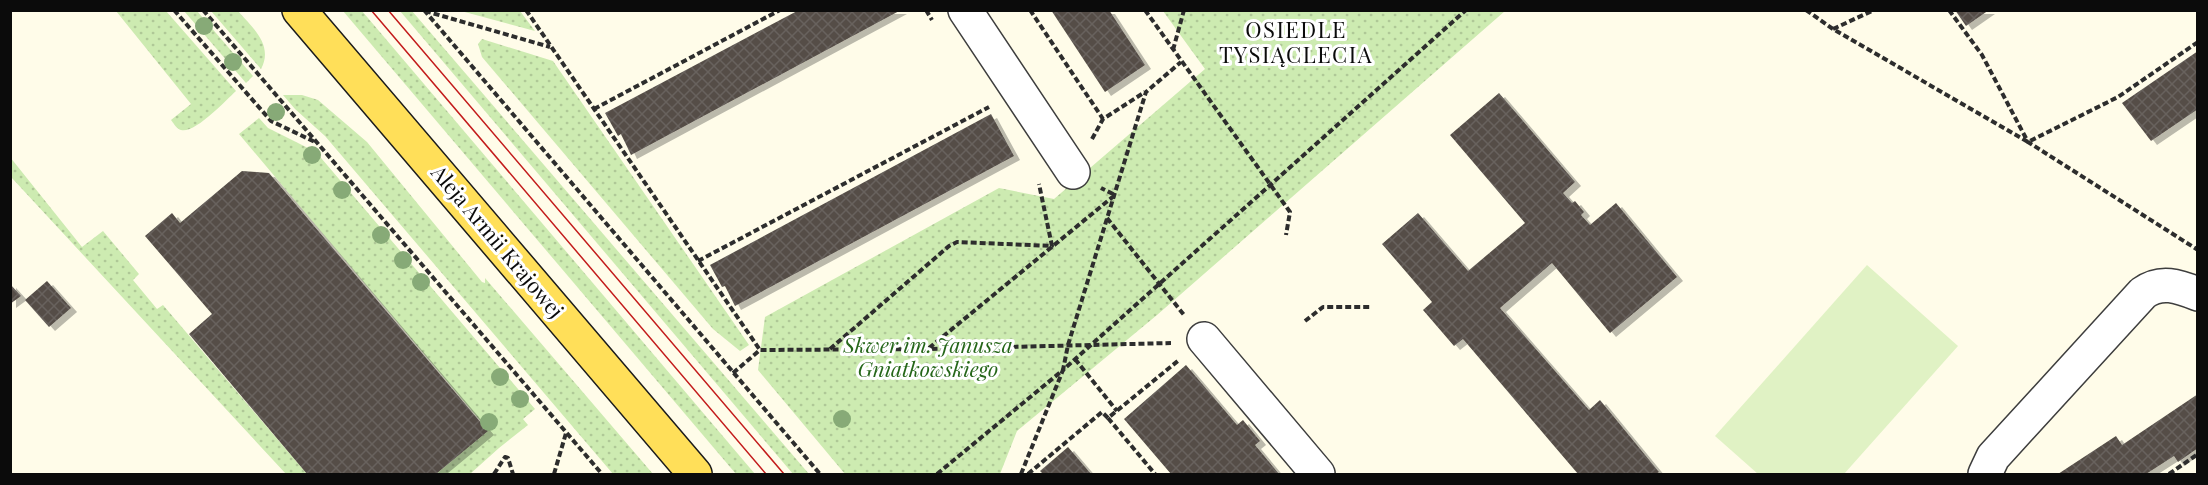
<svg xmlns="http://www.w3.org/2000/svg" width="2208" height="485" viewBox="0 0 2208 485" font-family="'Playfair Display',serif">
<defs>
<pattern id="grass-dots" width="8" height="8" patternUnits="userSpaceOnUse" patternTransform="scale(1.5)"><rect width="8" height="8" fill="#cdebb1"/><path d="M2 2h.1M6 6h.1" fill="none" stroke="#afc897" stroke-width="1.8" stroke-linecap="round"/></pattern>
<pattern id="building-cross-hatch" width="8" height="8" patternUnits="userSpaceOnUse" patternTransform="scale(1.5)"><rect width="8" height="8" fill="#544d47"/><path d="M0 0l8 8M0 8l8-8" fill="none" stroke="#68625d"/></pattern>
<filter id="shadow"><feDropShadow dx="6" dy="4" stdDeviation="0" flood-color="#0004"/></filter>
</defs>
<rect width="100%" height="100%" fill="#fffce9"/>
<g fill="url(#grass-dots)">
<path d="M116 11H166L236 91C226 100 195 134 181 130 177 129 174 124 171 120L191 104Z"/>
<polygon points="184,11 197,11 253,76 246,83"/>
<path d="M211 11H238C252 27 274 45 261 69Z"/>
<polygon points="343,11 362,11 755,474 736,474"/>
<polygon points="400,11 412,11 809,474 793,474"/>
<polygon points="461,11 520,11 535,31"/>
<polygon points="1163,11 1505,11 1157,315 1017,431 1000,474 845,474 758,370 765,317 999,188 1054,199 1205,69"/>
<polygon points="482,39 553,61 749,345 740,351 713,329 482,57 478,44"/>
<polygon points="283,95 302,95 318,100 367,142 482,282 485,283 485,278 653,474 613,474 325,136 295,109"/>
<polygon points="259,118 268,128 316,152 535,409 523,419 528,425 499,448 470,474 436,474 488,430 239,134"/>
<polygon points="10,157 82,247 103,231 139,274 133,280 157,309 163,305 307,474 286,474 11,177"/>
</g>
<polygon fill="#e0f2c4" points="1867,265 1958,346 1844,474 1758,474 1715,436"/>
<g fill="url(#building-cross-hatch)" filter="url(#shadow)">
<polygon points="799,10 901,10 631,155 621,134 618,136 605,113"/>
<polygon points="1051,10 1109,10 1145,65 1105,92"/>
<polygon points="1955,10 1989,10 1966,26"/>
<polygon points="2198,51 2198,109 2151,141 2122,103"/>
<polygon points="1499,93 1575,182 1563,193 1572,203 1575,201 1584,212 1581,215 1590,225 1616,203 1677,277 1610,333 1552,263 1500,308 1589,410 1600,400 1659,472 1656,474 1578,474 1463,339 1454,346 1423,310 1432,302 1382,244 1418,213 1468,271 1525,223 1450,135"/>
<polygon points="991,114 1014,156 735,306 725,286 722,287 710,265"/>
<polygon points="242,171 269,173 488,431 436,474 307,474 189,334 212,314 145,236 172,213 180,223"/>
<polygon points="47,281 71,308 49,327 25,300"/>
<polygon points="10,284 21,296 10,304"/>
<polygon points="1186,365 1237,425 1243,420 1260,441 1255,445 1279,474 1171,474 1124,419"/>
<polygon points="2198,394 2198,448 2178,462 2174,456 2146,474 2058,474 2116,436 2122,445"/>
<polygon points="1068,447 1091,474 1043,474 1040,471"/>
</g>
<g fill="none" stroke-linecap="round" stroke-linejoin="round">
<g stroke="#3e3e3e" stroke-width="36">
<g id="minor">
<polyline points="965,10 1073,172"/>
<polyline points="1204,339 1318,474"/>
<path d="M1985 474 1993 457 2143 293C2161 280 2178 286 2198 294"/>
</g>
</g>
<g stroke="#1c1c1c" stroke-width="36">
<polyline id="major" points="299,10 695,474"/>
</g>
<g stroke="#2d2d2d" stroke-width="4" stroke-dasharray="6 3" stroke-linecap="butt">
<polyline points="174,10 271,121 315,142"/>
<polyline points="203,10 602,474"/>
<polyline points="424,10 820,474"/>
<polyline points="526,10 760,350"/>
<polyline points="926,10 932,20"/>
<polyline points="1030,10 1103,119"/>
<polyline points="1145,10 1290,212 1286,235"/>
<polyline points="1806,10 1833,29 2028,142 2118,97 2198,42"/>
<polyline points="1949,10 1982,55 2028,142 2198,250"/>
<polyline points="425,11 550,47"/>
<polyline points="1833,29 1874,10"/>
<polyline points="1173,50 1184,10"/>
<polyline points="594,109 780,10"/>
<polyline points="1092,139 1103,119 1145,92"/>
<polyline points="1107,218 1184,315"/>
<polyline points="698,261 989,107"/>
<polyline points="1305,321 1323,307 1371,307"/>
<polyline points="929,348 1115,195 1101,188"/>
<polyline points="830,349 949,246 957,242 1052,246 1039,184"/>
<polyline points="1075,359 1117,411"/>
<polyline points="733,373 760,350 928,349 1171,343"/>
<polyline points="1108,418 1155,474"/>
<polyline points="494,474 505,457 508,458 513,474"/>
<polyline points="554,474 566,433"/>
<polyline points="937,474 1063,370 1068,345 1146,92 1181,62"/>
<polyline points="1021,474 1063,370 1466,10"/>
<polyline points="1028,474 1102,412 1108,418 1179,360"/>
<polyline points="2169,474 2198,454"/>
</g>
<use href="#minor" stroke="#fff" stroke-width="33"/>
<use href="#major" stroke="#ffdf59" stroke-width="33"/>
<g stroke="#c31c1c" stroke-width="1.5">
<polyline points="371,10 766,474"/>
<polyline points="388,10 784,474"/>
</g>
</g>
<g fill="#87aa77">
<circle cx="204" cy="26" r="9"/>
<circle cx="233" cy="62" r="9"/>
<circle cx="276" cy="112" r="9"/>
<circle cx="312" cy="155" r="9"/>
<circle cx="342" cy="190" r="9"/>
<circle cx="381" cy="235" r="9"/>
<circle cx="403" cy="260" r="9"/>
<circle cx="421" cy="282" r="9"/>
<circle cx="500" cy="377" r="9"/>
<circle cx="520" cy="399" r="9"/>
<circle cx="842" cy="419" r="9"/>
<circle cx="489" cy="422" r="9"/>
</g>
<g text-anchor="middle" stroke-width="6" stroke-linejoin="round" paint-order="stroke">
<g font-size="21" fill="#0b0b0b" stroke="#fff">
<text transform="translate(497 242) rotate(50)" y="7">Aleja Armii Krajowej</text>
</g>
<g font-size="21" font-style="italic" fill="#256619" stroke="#fff">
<text x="928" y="353">Skwer im. Janusza<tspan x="928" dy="24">Gniatkowskiego</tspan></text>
</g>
<g font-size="22" letter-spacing="1.5" fill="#0b0b0b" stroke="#fff">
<text x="1296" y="38">OSIEDLE<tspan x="1296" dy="25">TYSIĄCLECIA</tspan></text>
</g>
</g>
<rect width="2208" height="485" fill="none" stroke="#0b0b0b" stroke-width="24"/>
</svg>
